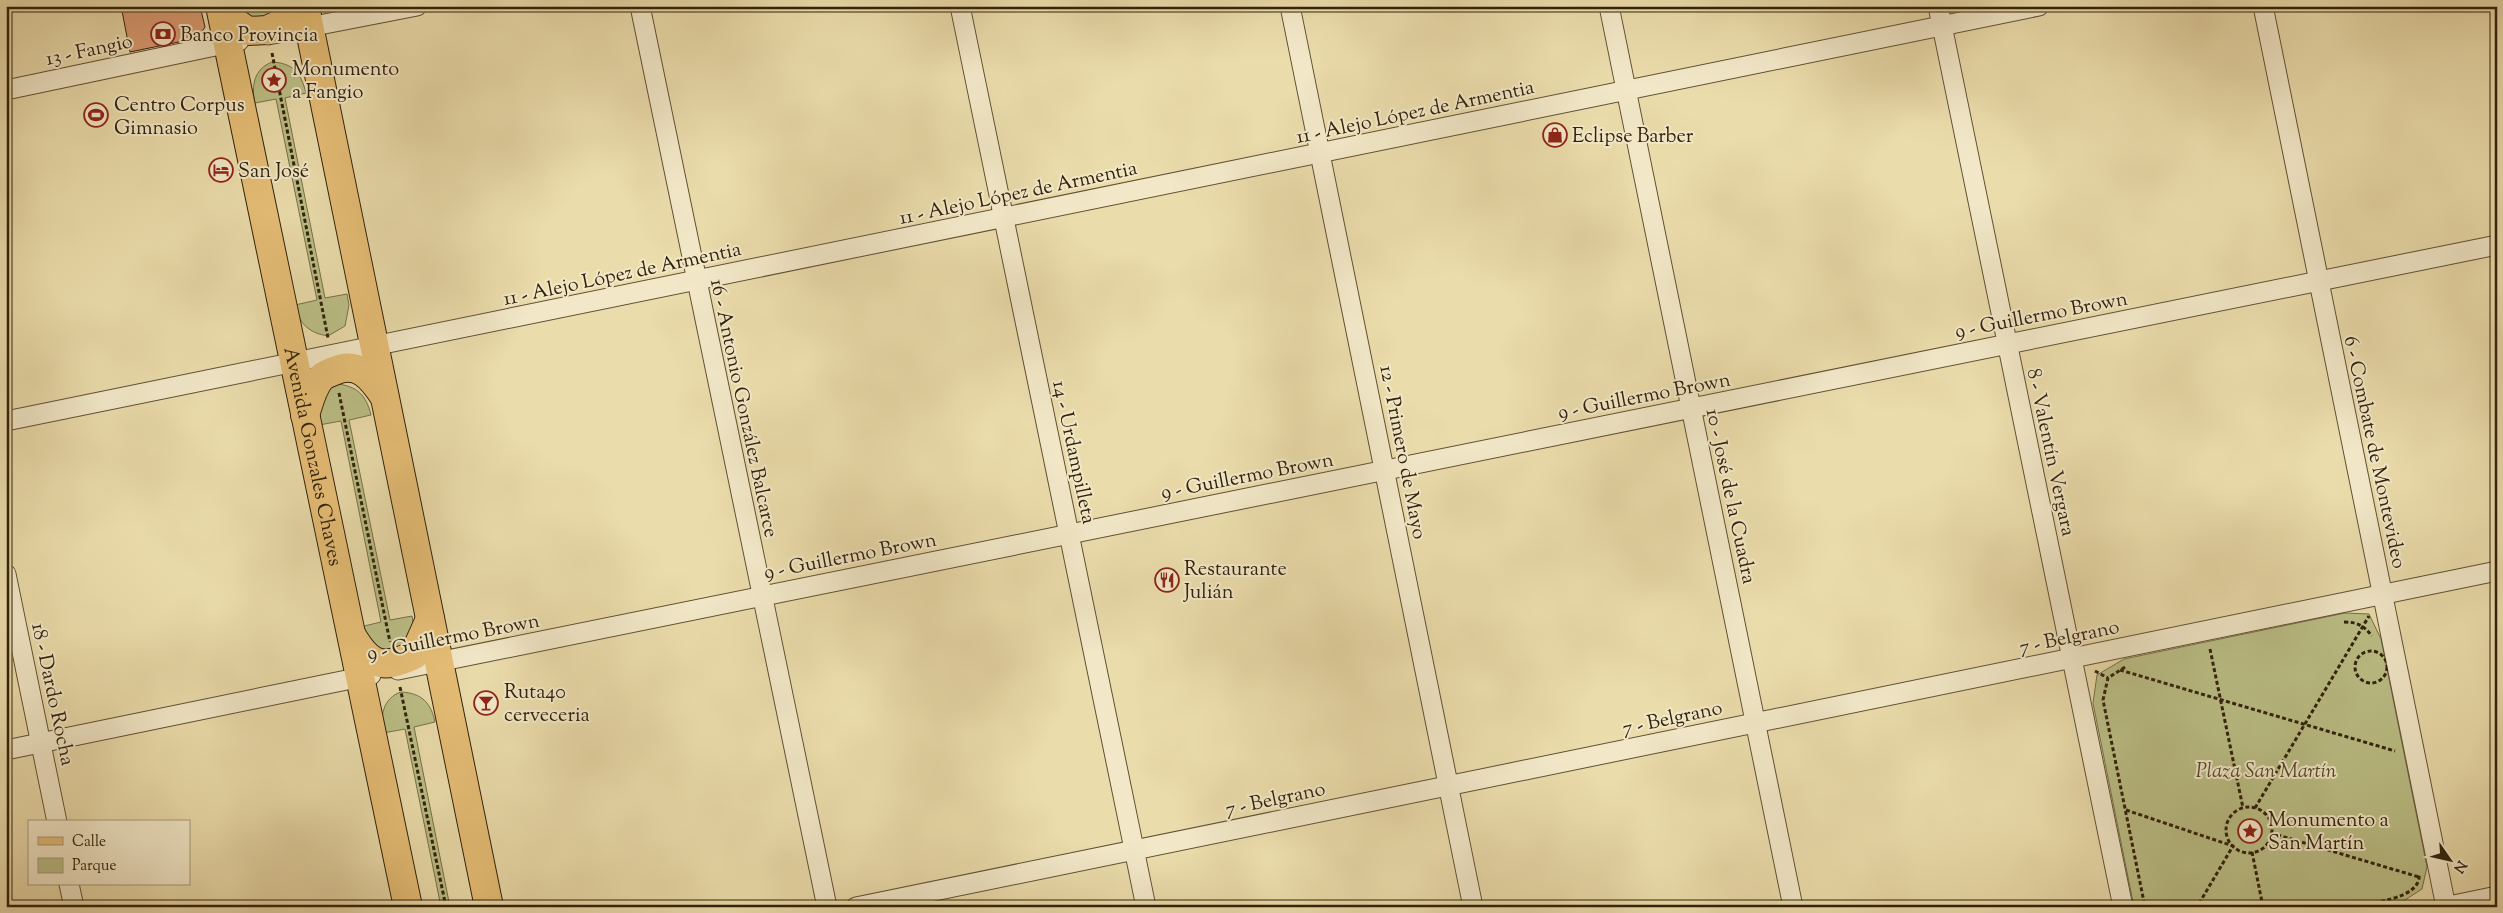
<svg xmlns="http://www.w3.org/2000/svg" width="2503" height="913" viewBox="0 0 2503 913" font-family="'Sorts Mill Goudy',serif">
<rect width="100%" height="100%" fill="#ebdcab"/>
<filter id="stains"><feTurbulence type="fractalNoise" baseFrequency=".004" numOctaves="4"/><feColorMatrix values="0 0 0 0 .2 0 0 0 0 .09 0 0 0 0 .02 0 0 0 .5 -.17"/></filter>
<radialGradient id="worn" r=".72"><stop offset=".6" stop-color="#630" stop-opacity="0"/><stop offset="1" stop-color="#630" stop-opacity=".3"/></radialGradient>
<g fill="#bbbf86" stroke="#767049">
<polygon points="237,6 283,6 265,22 246,16"/>
<path d="M272 62C293 63 301 73 306 93L285 98 325 298 347 294 349 305 345 326 328 336C309 333 299 324 295 305L317 300 276 99 255 103C251 86 254 69 272 62Z"/>
<path d="M337 384C357 386 366 395 371 415L349 420 390 620 412 616 414 627 413 639 384 657 360 627 381 622 341 421 319 425C319 409 319 391 337 384Z"/>
<polygon points="2345,613 2369,614 2381,639 2427,867 2422,889 2402,902 2380,907 2134,907 2093,703 2097,675 2124,659"/>
<path d="M401 692C422 693 431 703 435 722L414 727 450 907H441L405 729 383 733C380 716 383 698 401 692Z"/>
</g>
<polygon fill="#db9b72" stroke="#31220c" points="121,6 200,6 205,27 198,38 130,52"/>
<g fill="none" stroke-linecap="round" stroke-linejoin="round">
<g stroke="#605034" stroke-width="21">
<g id="minor">
<polyline points="640,6 827,907"/>
<polyline points="960,6 1146,907"/>
<polyline points="1290,6 1473,907"/>
<polyline points="1609,6 1793,907"/>
<polyline points="1938,6 2123,907"/>
<polyline points="2263,6 2446,907"/>
<polyline points="268,35 417,6"/>
<polyline points="6,90 239,41"/>
<polyline points="6,421 2039,6"/>
<polyline points="6,574 57,822"/>
<polyline points="398,670 2497,245"/>
<polyline points="6,750 371,675"/>
<polyline points="69,884 74,907"/>
<polyline points="856,907 2497,571"/>
<polyline points="2444,907 2497,896"/>
</g>
</g>
<g stroke="#31220c" stroke-width="30">
<g id="primary">
<path id="s1" d="M220 6 408 907"/>
<polyline points="223,6 233,21 248,31 267,30 284,22 293,6"/>
<polyline points="305,6 489,907"/>
<path d="M305 415C309 403 312 389 320 379 323 375 329 373 334 371 358 360 372 378 384 396"/>
<path d="M352 636C370 666 382 670 414 655L430 619"/>
</g>
</g>
<g stroke="#31220c" stroke-width="3" stroke-dasharray="4 2.5" stroke-linecap="butt">
<polyline points="272,53 328,338"/>
<polyline points="339,393 390,642"/>
<path d="M2344 622C2358 622 2364 626 2372 636"/>
<polyline points="2210,649 2243,808"/>
<circle cx="2371" cy="667" r="16"/>
<polyline points="2125,667 2108,678 2103,700 2145,907"/>
<polyline points="2120,670 2395,751"/>
<polyline points="2095,671 2108,678"/>
<polyline points="400,687 446,907"/>
<circle cx="2249" cy="830" r="23"/>
<polyline points="2255,808 2369,616"/>
<polyline points="2126,810 2233,846 2197,907"/>
<polyline points="2271,833 2419,877"/>
<polyline points="2252,852 2263,907"/>
<path d="M2349 907C2367 903 2422 900 2419 874"/>
</g>
<use href="#minor" stroke="#f2e8c8" stroke-width="19"/>
<use href="#primary" stroke="#e6be76" stroke-width="28"/>
</g>
<defs>
<g id="bank-ring" transform="scale(1.25)"><circle r="9.5" fill="#f2e8c8" stroke="#8f2418" stroke-width="1.5"/><path d="M-6-4H6V4H-6ZM0-2.3a2.3 2.3 0 1 0 0 4.6a2.3 2.3 0 1 0 0-4.6Z" fill="#8f2418"/></g>
<g id="sight-ring" transform="scale(1.25)"><circle r="9.5" fill="#f2e8c8" stroke="#8f2418" stroke-width="1.5"/><path d="M0-6L1.8-2.2L6-1.7L2.9 1.2L3.7 5.4L0 3.3L-3.7 5.4L-2.9 1.2L-6-1.7L-1.8-2.2Z" fill="#8f2418"/></g>
<g id="stadium-ring" transform="scale(1.25)"><circle r="9.5" fill="#f2e8c8" stroke="#8f2418" stroke-width="1.5"/><path d="M0-5a6.5 5 0 1 0 0 10a6.5 5 0 1 0 0-10ZM-3.5-1.8h7v3.6h-7Z" fill="#8f2418"/></g>
<g id="shop-ring" transform="scale(1.25)"><circle r="9.5" fill="#f2e8c8" stroke="#8f2418" stroke-width="1.5"/><path d="M-5-2.5h2.3a2.7 3.5 0 0 1 5.4 0H5L5.5 6h-11ZM-1.5-2.5h3a1.5 2.3 0 0 0-3 0Z" fill="#8f2418"/></g>
<g id="hotel-ring" transform="scale(1.25)"><circle r="9.5" fill="#f2e8c8" stroke="#8f2418" stroke-width="1.5"/><path d="M-6-4.5h1.5V1H6V5H4.5V3h-9V5H-6ZM-4 0a1.8 1.8 0 1 1 3.6 0ZM.5 0V-2.5h3Q6-2.5 6 0Z" fill="#8f2418"/></g>
<g id="restaurant-ring" transform="scale(1.25)"><circle r="9.5" fill="#f2e8c8" stroke="#8f2418" stroke-width="1.5"/><path d="M-5-6h1v4h1v-4h1v4h1v-4h1v5L-1.5 .5V6h-2V.5L-5-1ZM5-6V6H3V1.5H1.5Q1.5-4 5-6Z" fill="#8f2418"/></g>
<g id="bar-ring" transform="scale(1.25)"><circle r="9.5" fill="#f2e8c8" stroke="#8f2418" stroke-width="1.5"/><path d="M-6-5H6L.8 .8V4.5H3.5V6h-7V4.5H-.8V.8Z" fill="#8f2418"/></g>
</defs>
<g fill-rule="evenodd">
<use href="#bank-ring" x="163" y="34"/>
<use href="#sight-ring" x="274" y="80"/>
<use href="#stadium-ring" x="96" y="115"/>
<use href="#shop-ring" x="1555" y="135"/>
<use href="#hotel-ring" x="221" y="170"/>
<use href="#restaurant-ring" x="1167" y="580"/>
<use href="#bar-ring" x="486" y="703"/>
<use href="#sight-ring" x="2250" y="831"/>
</g>
<g text-anchor="middle" stroke-width="4" stroke-linejoin="round" paint-order="stroke">
<g font-size="20" fill="#31220c" stroke="#f2e8c8" text-anchor="start">
<text x="180" y="41">Banco Provincia</text>
<text x="292" y="75">Monumento<tspan x="292" dy="23">a Fangio</tspan></text>
<text x="114" y="111">Centro Corpus<tspan x="114" dy="23">Gimnasio</tspan></text>
<text x="1572" y="142">Eclipse Barber</text>
<text x="238" y="177">San José</text>
<text x="1184" y="575">Restaurante<tspan x="1184" dy="23">Julián</tspan></text>
<text x="504" y="698">Ruta40<tspan x="504" dy="23">cerveceria</tspan></text>
<text x="2268" y="826">Monumento a<tspan x="2268" dy="23">San Martín</tspan></text>
</g>
<g font-size="20" fill="#31220c" stroke="#f2e8c8">
<text transform="translate(89 49) rotate(-12)" y="7">13 - Fangio</text>
<text transform="translate(1415 111) rotate(-12)" y="7">11 - Alejo López de Armentia</text>
<text transform="translate(1018 192) rotate(-12)" y="7">11 - Alejo López de Armentia</text>
<text transform="translate(622 273) rotate(-12)" y="7">11 - Alejo López de Armentia</text>
<text transform="translate(2041 314) rotate(-11)" y="7">9 - Guillermo Brown</text>
<text transform="translate(1644 395) rotate(-11)" y="7">9 - Guillermo Brown</text>
<text transform="translate(745 408) rotate(78)" y="7">16 - Antonio González Balcarce</text>
<text transform="translate(1075 452) rotate(78)" y="7">14 - Urdampilleta</text>
<text transform="translate(1404 452) rotate(79)" y="7">12 - Primero de Mayo</text>
<text transform="translate(2052 452) rotate(78)" y="7">8 - Valentín Vergara</text>
<text transform="translate(2376 452) rotate(78)" y="7">6 - Combate de Montevideo</text>
<text dy="7" stroke="none"><textPath href="#s1" startOffset="460">Avenida Gonzales Chaves</textPath></text>
<text transform="translate(1247 475) rotate(-11)" y="7">9 - Guillermo Brown</text>
<text transform="translate(1732 496) rotate(78)" y="7">10 - José de la Cuadra</text>
<text transform="translate(850 555) rotate(-11)" y="7">9 - Guillermo Brown</text>
<text transform="translate(453 636) rotate(-11)" y="7">9 - Guillermo Brown</text>
<text transform="translate(2069 636) rotate(-12)" y="7">7 - Belgrano</text>
<text transform="translate(54 694) rotate(78)" y="7">18 - Dardo Rocha</text>
<text transform="translate(1672 717) rotate(-12)" y="7">7 - Belgrano</text>
<text transform="translate(1275 798) rotate(-12)" y="7">7 - Belgrano</text>
</g>
<g font-size="20" font-style="italic" fill="#54492a" stroke="#f2e8c8">
<text x="2266" y="777">Plaza San Martín</text>
</g>
</g>
<rect width="2503" height="913" fill="none" stroke="#ebdcab" stroke-width="25"/>
<rect x="8" y="8" width="2488" height="898" fill="none" stroke="#31220c" stroke-width="2.5"/>
<rect x="12" y="12" width="2478" height="888" fill="none" stroke="#31220c"/>
<rect x="28" y="820" width="162" height="65" fill="#f2e8c8" stroke="#a5997d"/>
<rect x="38" y="837" width="25" height="8" fill="#e6be76" stroke="#a5997d"/>
<text x="72" y="846" font-size="15" fill="#31220c">Calle</text>
<rect x="38" y="858" width="25" height="15" fill="#bbbf86" stroke="#a5997d"/>
<text x="72" y="870" font-size="15" fill="#31220c">Parque</text>
<g transform="translate(2450 860) rotate(124)" stroke="#f2e8c8" stroke-width="4" paint-order="stroke">
<path d="M0-4L9 19L0 12L-9 19Z" fill="#31220c"/>
<text y="-8" font-size="14" font-weight="bold" text-anchor="middle" fill="#31220c">N</text>
</g>
<rect width="100%" height="100%" filter="url(#stains)"/>
<rect width="100%" height="100%" fill="url(#worn)"/>
</svg>
